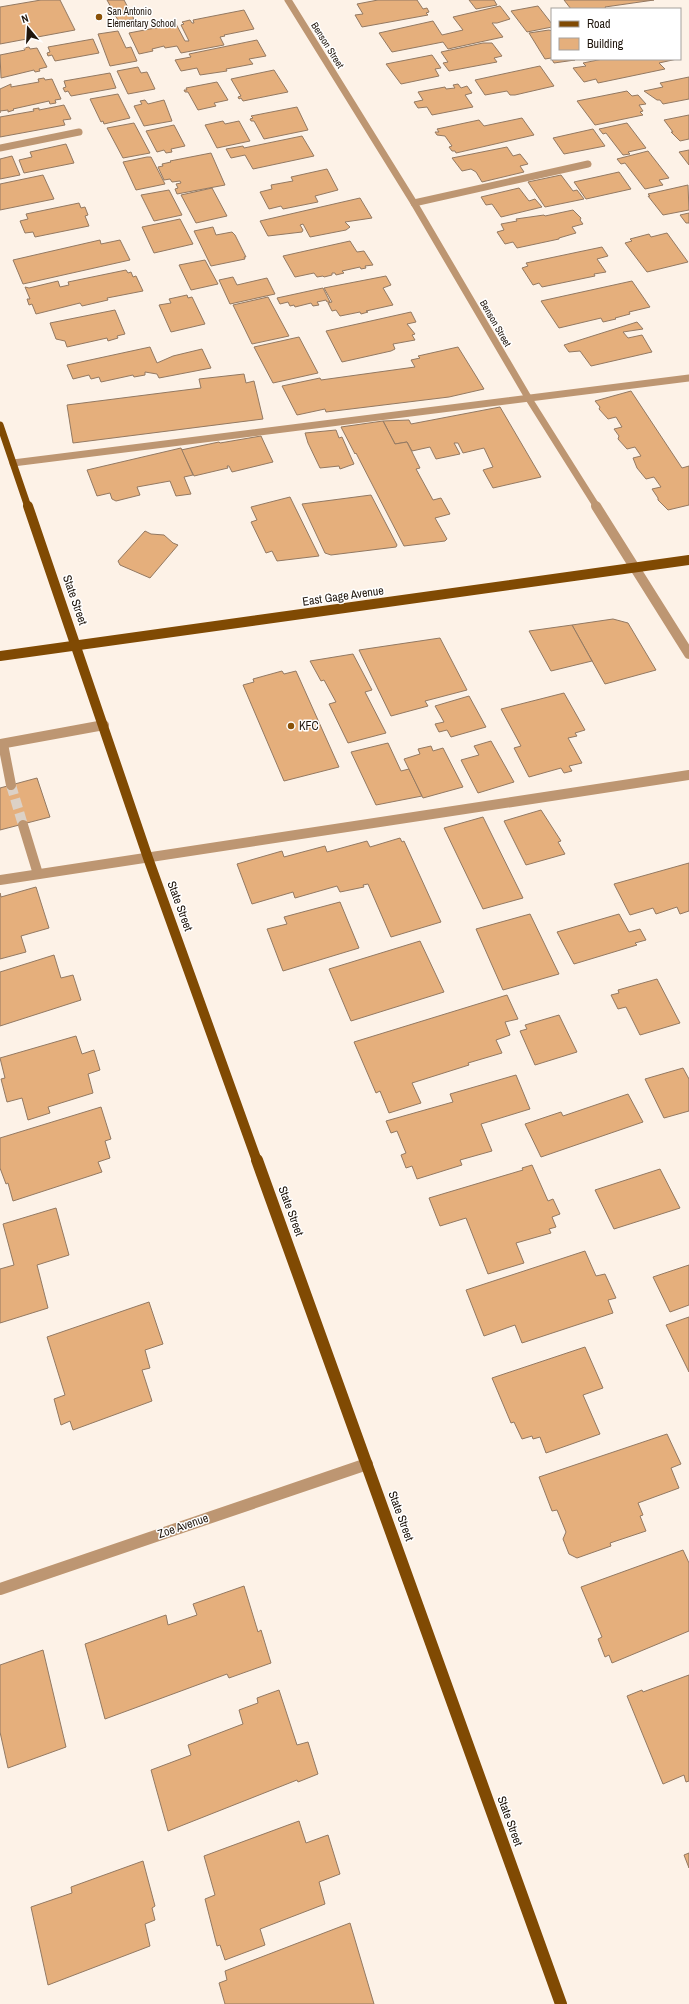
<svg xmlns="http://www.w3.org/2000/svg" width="689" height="2004" viewBox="0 0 689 2004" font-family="'Archivo Narrow',sans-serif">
<rect width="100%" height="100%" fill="#fdf2e7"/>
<g fill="#e5af7c" stroke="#937962">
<polygon points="41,0 60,0 75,30 0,44 0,7"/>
<polygon points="107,0 124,0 134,19 119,22"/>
<polygon points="378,0 417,0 423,9 427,8 429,12 426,13 428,15 362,27 355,15 363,14 357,4"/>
<polygon points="469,0 494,0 497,5 476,9"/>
<polygon points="564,0 654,0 605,7 606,9 571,9"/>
<polygon points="500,6 510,19 497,23 492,23 503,37 448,49 443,42 392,52 379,33 433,21 442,35 463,30 453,17"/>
<polygon points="538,6 552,24 552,27 527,32 511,11"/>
<polygon points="244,10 254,29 224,35 225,36 220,37 224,45 181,53 177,46 165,48 164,46 152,49 153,51 139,54 129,33 176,24 185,41 189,41 181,25 184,24 182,22 190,20 192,23 194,23 193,20"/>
<polygon points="549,30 552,31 552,59 575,60 554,63 551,58 545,59 529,33"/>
<polygon points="118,31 126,48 131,47 137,61 110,66 98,34"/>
<polygon points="93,39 99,53 55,61 52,55 48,56 47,53 50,52 48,47"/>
<polygon points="257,40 266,56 249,59 253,64 226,69 227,71 200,75 197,68 181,71 175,60 191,57 189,54"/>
<polygon points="483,43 492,43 502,56 494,58 497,62 449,71 443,63 448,62 441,52"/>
<polygon points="29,47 30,49 37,48 47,67 39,69 40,71 35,72 34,70 1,78 0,55 25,50 24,48"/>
<polygon points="432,55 441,68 435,69 439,76 401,84 386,64"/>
<polygon points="603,59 677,59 659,63 665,69 598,83 596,79 584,82 573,68 586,66 583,63"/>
<polygon points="540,66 554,86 515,95 510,95 507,91 485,95 475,80"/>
<polygon points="138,67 141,73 147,72 155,89 128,94 117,71"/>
<polygon points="274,70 288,92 243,101 241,98 239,99 238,97 241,96 231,79"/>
<polygon points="110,73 116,88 71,96 68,91 65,92 63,88 66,87 64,81"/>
<polygon points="689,77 689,99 663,104 660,100 657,100 644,91 663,87 660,83"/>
<polygon points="44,78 45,80 52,79 61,99 55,100 56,103 50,104 49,101 13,109 14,110 8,112 8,110 0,111 0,113 0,89 11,84 11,87 39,82 38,79"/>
<polygon points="217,82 228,100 214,103 216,106 198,110 188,92 185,92 184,90 187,90 186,88"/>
<polygon points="458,84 461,88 467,86 472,93 465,95 473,107 432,115 427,107 418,108 414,102 423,100 418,92 445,87 446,89 455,88 453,85"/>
<polygon points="627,91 632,96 638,95 646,104 639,105 643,111 640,112 643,115 595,125 577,101"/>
<polygon points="118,94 130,118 104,124 103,121 101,122 90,99"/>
<polygon points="145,100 148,104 164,100 172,121 144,126 134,106 142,104 140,101"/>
<polygon points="64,105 71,119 63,120 65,125 0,137 0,117 34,111 33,109 39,108 39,110"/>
<polygon points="297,107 308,130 264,139 254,121 251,121 250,119 253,118 251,116"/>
<polygon points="689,115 689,139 680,141 671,132 673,132 664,120"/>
<polygon points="522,118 534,135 456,153 455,151 452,151 449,147 452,146 445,136 437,135 435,132 439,132 437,129 479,120 484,126"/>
<polygon points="223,121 225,124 239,121 250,141 217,148 205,125"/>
<polygon points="134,123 150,153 123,158 107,128"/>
<polygon points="627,123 646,148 628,152 630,154 623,155 606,133 603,134 599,129"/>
<polygon points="174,125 185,146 171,149 172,152 166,153 164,150 157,152 146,131"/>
<polygon points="593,129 605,146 564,154 553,138"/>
<polygon points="302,136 314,156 253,169 245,155 231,158 226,149 243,146 244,148"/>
<polygon points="66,144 74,163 24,173 19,160 32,157 30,152"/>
<polygon points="507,147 513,156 520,154 528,164 520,166 524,172 482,182 476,172 471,169 462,171 452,158"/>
<polygon points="689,150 689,165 679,152"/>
<polygon points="648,151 669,178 659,180 663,185 645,189 625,163 621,164 617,159"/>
<polygon points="211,153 225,185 177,194 175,189 178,188 176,184 181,183 180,181 172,182 170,179 164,180 158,167 163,166 162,164 171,162 170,161"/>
<polygon points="12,156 20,175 0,179 0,159"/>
<polygon points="147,157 151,157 165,184 136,190 123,162"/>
<polygon points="327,169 338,190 315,196 318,202 283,209 281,206 269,209 260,192 272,189 271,185 293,181 291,177"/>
<polygon points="619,172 631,189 586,199 574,182"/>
<polygon points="43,175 54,199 0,210 0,184"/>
<polygon points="561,175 573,191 577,190 584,199 545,207 528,182"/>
<polygon points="688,185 689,210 663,215 648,196 650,196 648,194"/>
<polygon points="212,188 227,216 196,223 181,195"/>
<polygon points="519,188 529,201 535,199 542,207 501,217 492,204 486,205 481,197"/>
<polygon points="169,190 182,215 154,221 141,195"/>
<polygon points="360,198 372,218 345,222 350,227 346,230 310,237 303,224 300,225 303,230 302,232 268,236 260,221"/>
<polygon points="79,203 81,208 85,207 88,215 85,216 89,226 35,237 33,232 25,233 20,221 28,219 26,214"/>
<polygon points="573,210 581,218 580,220 583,224 572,227 576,233 559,238 559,239 517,248 513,242 505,244 497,232 504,230 501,224 517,221 516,219 544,215 545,216"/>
<polygon points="689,213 689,223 686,223 680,215"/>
<polygon points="180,219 193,244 154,253 142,227"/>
<polygon points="213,227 216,235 232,232 235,235 246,257 244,257 245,259 211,266 194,231"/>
<polygon points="667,233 688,262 647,272 625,243 632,241 630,239 649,234 651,237"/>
<polygon points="100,240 101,244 120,240 130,260 23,284 13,260"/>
<polygon points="350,241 357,252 364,251 373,265 365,266 366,268 361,269 360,267 342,271 344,273 336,275 335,273 332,273 332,275 324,277 323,276 317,277 314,273 295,277 283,256"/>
<polygon points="602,247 608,256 597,259 606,272 594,274 595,276 542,287 539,283 533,285 522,268 528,266 526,263"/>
<polygon points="205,260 218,284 191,290 179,265"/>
<polygon points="126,270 128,273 131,272 133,277 136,276 143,291 107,298 108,300 82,306 80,303 36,314 32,304 29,305 27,299 30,299 25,287 29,288 58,281 60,287 69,285 68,282"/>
<polygon points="386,276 391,285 383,288 393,305 366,311 368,312 361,314 360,312 340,316 336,310 332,311 328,303 332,302 324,288"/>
<polygon points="233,277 237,285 267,278 275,294 230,304 219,280"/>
<polygon points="632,281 650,307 629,312 630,314 615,318 616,319 603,322 601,318 559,328 541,301"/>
<polygon points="323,288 330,302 327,302 326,300 317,302 319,305 313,306 311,303 295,307 294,305 290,306 288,302 280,304 277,298"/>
<polygon points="187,295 188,298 192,297 205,324 171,332 159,305 171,303 169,299"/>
<polygon points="268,297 289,336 252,344 233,305"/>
<polygon points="115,310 125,334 117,336 118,338 108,341 107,338 67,347 65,341 56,339 50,323"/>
<polygon points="411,312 416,322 407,324 415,334 412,335 415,340 393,344 395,349 391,351 342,362 326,331"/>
<polygon points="637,322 643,329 623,332 628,338 642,335 652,352 591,366 580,351 569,352 564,345"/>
<polygon points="299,337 318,373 273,383 254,347"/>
<polygon points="150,347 157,363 173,356 202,349 211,368 159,378 157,374 145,372 145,375 134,377 133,375 101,382 99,377 91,379 89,375 73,379 67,365"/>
<polygon points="458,347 484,389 449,397 326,412 325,409 297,415 282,386 320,378 321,380 415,367 411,360 420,358 418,356"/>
<polygon points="244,374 246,383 254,381 263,419 73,443 67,405 201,388 199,379"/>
<polygon points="631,391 682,468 689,466 689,505 668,510 658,500 658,498 652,489 661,487 654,477 646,479 637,468 633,458 641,456 635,447 627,449 618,439 619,436 614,429 622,427 616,417 608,419 599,409 600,407 595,401"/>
<polygon points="500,407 541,477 493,488 483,470 493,467 484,448 463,453 458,443 454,443 460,454 436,459 430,447 412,451 407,442 395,444 383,421 409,420 411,424"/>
<polygon points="383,421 395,444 407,442 420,468 416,469 433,500 441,498 450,514 435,518 447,539 445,541 404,546 356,453 355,454 341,427"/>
<polygon points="336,430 339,438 342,437 354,464 340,469 339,466 320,468 308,443 305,433"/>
<polygon points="261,436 273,462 232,472 229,466 227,466 228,468 194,476 181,450 219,442 220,443"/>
<polygon points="181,448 193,475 184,477 191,494 176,496 170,481 137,487 140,495 116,501 112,499 110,493 97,496 87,470"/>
<polygon points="371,495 397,545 396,547 331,555 325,553 302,504"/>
<polygon points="290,497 319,556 277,561 272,551 266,553 251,522 257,520 251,507"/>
<polygon points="145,531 151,534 164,535 173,543 178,545 150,578 120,565 118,561"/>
<polygon points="613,619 628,623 656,670 605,684 572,625"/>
<polygon points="572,625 592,661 551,671 529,631"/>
<polygon points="440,638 467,690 425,701 428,706 391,716 359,650"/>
<polygon points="353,654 372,690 365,692 386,733 348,743 329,704 336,702 324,680 321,681 310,661"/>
<polygon points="282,671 284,674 296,671 339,767 284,781 243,685 254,682 253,679"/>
<polygon points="564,693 585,730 575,733 577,736 568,738 582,763 569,766 572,771 564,773 561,768 529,777 514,748 521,746 501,709"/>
<polygon points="469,696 486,727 451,737 447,730 439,732 435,724 444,722 435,706"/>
<polygon points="491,741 514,782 478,793 461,760 479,755 474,746"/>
<polygon points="388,743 401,771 409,769 422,796 376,805 351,752"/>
<polygon points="431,746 433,751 443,748 463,787 423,798 404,759 420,754 418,749"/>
<polygon points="37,778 50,817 0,830 0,788"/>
<polygon points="541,810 561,841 558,842 565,854 526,865 504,821"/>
<polygon points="483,817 523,898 483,909 444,828"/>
<polygon points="400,838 402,842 404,841 441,922 391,937 368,884 363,885 364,887 340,892 337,886 295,898 293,892 252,904 237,864 282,851 284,857 325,846 327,852 367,841 370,847"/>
<polygon points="689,863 689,911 680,914 677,907 656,914 653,908 630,915 614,884"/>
<polygon points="36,887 49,928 21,936 26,952 0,959 0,893 1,897"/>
<polygon points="340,902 359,948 283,971 267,929 287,924 284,917"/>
<polygon points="530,914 559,974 503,990 476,929"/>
<polygon points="619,914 629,932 640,929 646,940 635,943 637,945 574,964 557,932"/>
<polygon points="420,941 444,992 351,1021 329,969"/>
<polygon points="54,955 61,978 73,975 81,1000 0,1026 0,972"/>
<polygon points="657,979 680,1023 640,1035 626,1007 618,1009 611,995 619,993 618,990"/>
<polygon points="507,995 518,1019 505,1022 510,1035 496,1040 502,1053 468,1063 469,1065 412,1083 421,1103 389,1113 380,1091 376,1093 354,1042"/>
<polygon points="559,1015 577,1052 535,1065 520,1031 527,1029 525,1025"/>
<polygon points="76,1036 82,1054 94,1050 100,1070 88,1074 93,1093 48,1107 50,1113 28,1120 22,1098 7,1102 1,1079 5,1078 0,1058"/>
<polygon points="683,1068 689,1079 689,1111 664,1118 645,1079"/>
<polygon points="516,1075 530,1109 481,1124 492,1151 460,1160 462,1165 417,1179 412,1166 406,1168 401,1155 406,1153 397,1131 391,1133 386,1121 453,1102 450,1094"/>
<polygon points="628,1094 643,1122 541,1157 525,1124 561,1112 563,1116"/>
<polygon points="101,1107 111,1139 105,1141 110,1158 98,1162 102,1172 13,1201 8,1183 6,1184 0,1168 0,1138"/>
<polygon points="532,1165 548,1201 553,1199 560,1214 552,1217 556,1227 549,1229 551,1233 516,1243 524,1263 488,1274 466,1218 440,1226 429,1198 523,1170 522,1168"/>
<polygon points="660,1169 680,1208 614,1229 595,1190"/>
<polygon points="56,1208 69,1255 37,1265 48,1308 0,1323 0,1269 14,1265 3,1224"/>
<polygon points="585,1251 596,1276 605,1274 616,1298 608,1300 613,1313 522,1343 515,1325 484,1336 466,1290"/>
<polygon points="689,1265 689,1305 670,1312 653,1277"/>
<polygon points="149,1302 163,1344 145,1350 150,1368 142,1370 152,1401 73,1430 70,1421 61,1425 54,1399 65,1395 47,1337"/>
<polygon points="689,1317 689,1372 666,1325"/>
<polygon points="585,1347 603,1388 583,1395 600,1434 546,1453 540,1437 533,1439 532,1436 522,1439 514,1422 511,1423 492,1378"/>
<polygon points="667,1434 681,1464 671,1468 679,1488 638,1503 643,1515 640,1516 646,1531 610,1543 611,1546 577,1558 569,1554 563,1539 566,1532 557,1510 552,1511 539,1477"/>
<polygon points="683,1550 689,1563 689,1631 612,1663 609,1655 605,1657 598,1639 602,1637 581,1587"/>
<polygon points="244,1586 258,1632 261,1630 271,1663 229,1678 227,1674 105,1719 85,1644 166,1615 168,1625 197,1615 193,1604"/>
<polygon points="43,1650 66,1747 8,1768 0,1732 0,1665"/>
<polygon points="689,1675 689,1781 686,1782 684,1775 663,1784 627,1696 642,1690 643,1692"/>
<polygon points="279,1690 297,1745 308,1742 318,1774 298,1782 297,1780 168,1831 151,1770 191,1755 188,1745 243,1724 239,1710 258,1703 257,1698"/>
<polygon points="299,1821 306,1843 328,1835 340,1874 319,1882 325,1904 260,1929 265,1945 225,1960 220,1945 217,1946 205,1899 215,1895 204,1856"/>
<polygon points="689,1853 689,1868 684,1855"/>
<polygon points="143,1861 155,1906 152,1908 155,1920 145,1924 150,1946 48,1985 31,1907 72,1893 71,1887"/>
<polygon points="350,1923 374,2004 225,2004 219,1983 227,1980 225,1971"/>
</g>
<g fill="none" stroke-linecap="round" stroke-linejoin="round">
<polyline stroke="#dcd1c6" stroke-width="10" stroke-dasharray="10 4.5" stroke-linecap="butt" points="11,785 23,825"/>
<g stroke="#bd9672" stroke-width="7">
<polyline points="288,0 414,203 529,399 597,507"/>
<polyline points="0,148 79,132"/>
<polyline points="414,203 588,164"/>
<polyline points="13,463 689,378"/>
</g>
<g stroke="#bd9672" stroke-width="10">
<polyline points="596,506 689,654"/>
<polyline points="0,744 104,725"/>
<polyline points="3,744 11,785"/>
<polyline points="23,825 38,874"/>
<polyline points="0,880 689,775"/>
</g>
<polyline stroke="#bd9672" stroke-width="12" points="0,1589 367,1464"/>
<polyline stroke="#804a03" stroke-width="7" points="0,425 28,507"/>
<g stroke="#804a03" stroke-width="10">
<polyline points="28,506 148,858 257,1161"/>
<polyline points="0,656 689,560"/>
</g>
<polyline stroke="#804a03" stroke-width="12" points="257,1160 561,2004"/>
</g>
<g fill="#8a5107" stroke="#fff" stroke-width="1.5">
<circle cx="99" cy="17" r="4"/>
<circle cx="291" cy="726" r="4"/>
</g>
<g text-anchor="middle" stroke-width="3" stroke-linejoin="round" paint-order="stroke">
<g font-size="10" fill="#1f150c" stroke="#fff" text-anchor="start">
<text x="107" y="15">San Antonio<tspan x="107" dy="12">Elementary School</tspan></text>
</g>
<g font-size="10" fill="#1f150c" stroke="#fff">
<text transform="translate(328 45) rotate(58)" y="4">Benson Street</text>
<text transform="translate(496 323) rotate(60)" y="4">Benson Street</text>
</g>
<g font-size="12" fill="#1f150c" stroke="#fff">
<text transform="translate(343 596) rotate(-8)" y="4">East Gage Avenue</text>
<text transform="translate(75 600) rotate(71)" y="4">State Street</text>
<text transform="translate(180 906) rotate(70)" y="4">State Street</text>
<text transform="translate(291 1211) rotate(70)" y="4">State Street</text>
<text transform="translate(401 1516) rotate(70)" y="4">State Street</text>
<text transform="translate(183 1526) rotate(-19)" y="4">Zoe Avenue</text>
<text transform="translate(510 1821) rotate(70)" y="4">State Street</text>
</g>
<g font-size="12" fill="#1f150c" stroke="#fff" text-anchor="start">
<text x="299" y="730">KFC</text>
</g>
</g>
<rect x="551" y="8" width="130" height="52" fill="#ffffff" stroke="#a5a19e"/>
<rect x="559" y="21" width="20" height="6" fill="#804a03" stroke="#a5a19e"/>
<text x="587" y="28" font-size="12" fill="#1f150c">Road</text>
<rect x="559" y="38" width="20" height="12" fill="#e5af7c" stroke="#a5a19e"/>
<text x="587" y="48" font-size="12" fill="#1f150c">Building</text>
<g transform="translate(28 28) rotate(342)" stroke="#ffffff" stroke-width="3" paint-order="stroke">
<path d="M0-3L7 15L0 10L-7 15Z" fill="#1f150c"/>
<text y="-6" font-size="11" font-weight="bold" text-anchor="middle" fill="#1f150c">N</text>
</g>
</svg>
